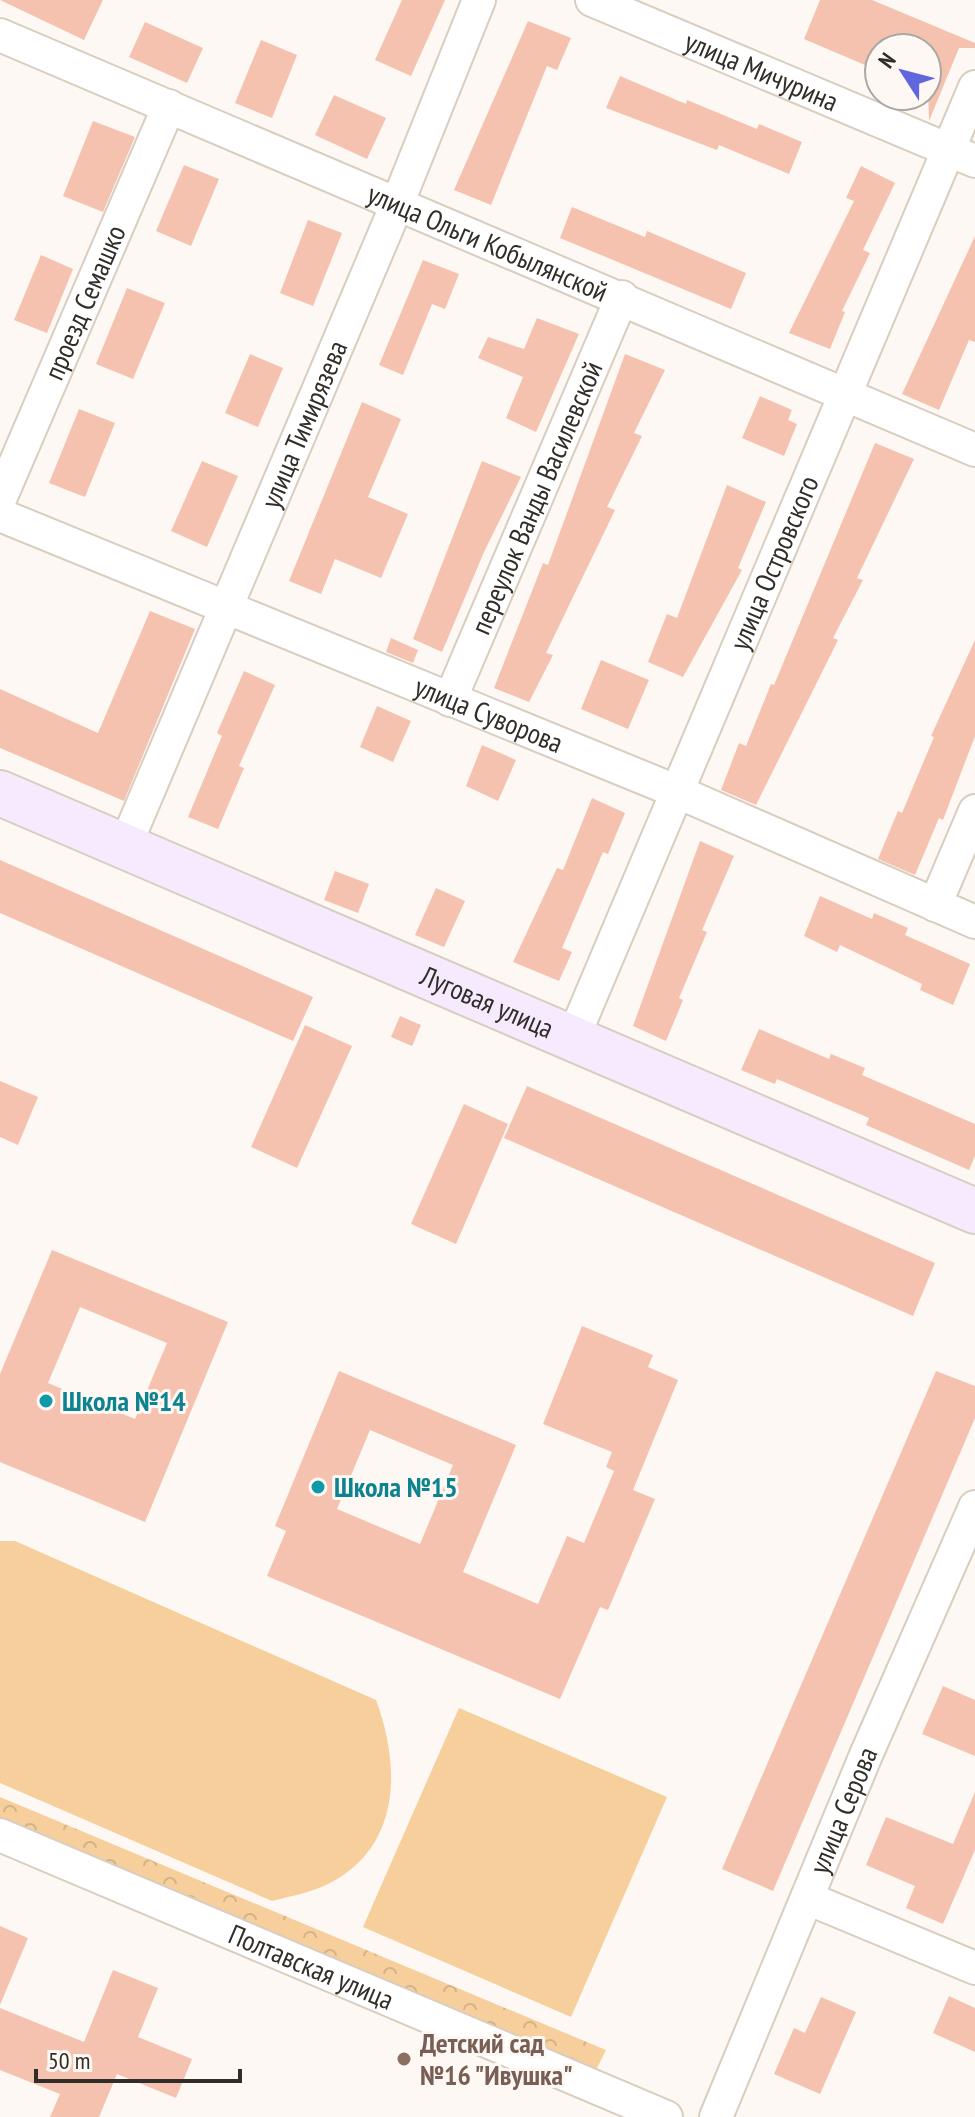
<svg xmlns="http://www.w3.org/2000/svg" width="975" height="2117" viewBox="0 0 975 2117" font-family="'PT Sans Narrow',sans-serif">
<defs>
<pattern id="park-crowns" width="20" height="18" patternUnits="userSpaceOnUse" patternTransform="scale(2)"><rect width="20" height="18" fill="#f7cf9c"/><path d="M2 6a3 3 0 1 1 6 0M12 15a3 3 0 1 1 6 0" fill="none" stroke="#d4b286"/></pattern>
</defs>
<rect width="100%" height="100%" fill="#fdf8f3"/>
<polygon fill="url(#park-crowns)" points="0,1797 606,2050 593,2076 0,1829"/>
<g fill="#f7cf9c">
<path d="M0 1541H15L376 1700C400 1765 402 1844 332 1882 314 1892 291 1896 272 1901L0 1783Z"/>
<polygon points="459,1708 667,1797 571,2017 363,1927"/>
</g>
<g fill="#f5c2b0" fill-rule="evenodd">
<polygon points="0,0 103,0 84,40"/>
<polygon points="402,0 445,0 411,76 375,60"/>
<polygon points="820,0 872,0 975,43 975,48 959,48 929,121 927,48 879,48 879,71 804,39"/>
<polygon points="528,21 571,38 557,70 547,66 491,205 454,190"/>
<polygon points="145,22 203,48 187,83 129,57"/>
<polygon points="261,40 297,55 272,118 235,103"/>
<polygon points="620,76 686,104 687,100 757,129 759,124 802,142 789,174 719,145 717,150 606,108"/>
<polygon points="334,95 386,118 367,159 315,135"/>
<polygon points="93,121 135,137 103,212 63,196"/>
<polygon points="184,165 219,179 191,246 156,231"/>
<polygon points="861,166 895,183 863,250 870,253 842,311 845,312 830,349 789,333 854,201 846,198"/>
<polygon points="572,207 645,237 647,231 746,273 731,309 560,238"/>
<polygon points="308,220 342,233 313,306 280,293"/>
<polygon points="975,236 975,342 969,340 939,410 902,394"/>
<polygon points="41,255 73,269 47,333 14,320"/>
<polygon points="423,260 459,274 445,309 432,304 403,375 379,365"/>
<polygon points="127,288 165,303 133,379 96,364"/>
<polygon points="537,318 579,334 536,432 506,418 523,377 478,358 488,337 524,349"/>
<polygon points="250,354 283,368 258,427 225,413"/>
<polygon points="625,354 665,370 634,433 642,436 607,507 615,510 546,653 553,655 529,702 494,688 543,563 548,565"/>
<polygon points="760,396 792,410 788,420 797,424 784,456 742,438"/>
<polygon points="362,402 401,419 368,497 408,514 381,578 335,559 321,594 289,581"/>
<polygon points="79,409 115,423 85,497 49,483"/>
<polygon points="875,443 914,459 857,578 863,580 833,638 838,640 756,805 721,790 739,743 746,746 771,684 774,685"/>
<polygon points="202,461 238,476 207,547 171,531"/>
<polygon points="482,461 521,477 484,552 442,652 413,639"/>
<polygon points="727,485 766,502 738,568 742,570 683,677 648,662 667,614 677,618"/>
<polygon points="150,611 195,629 124,801 0,748 0,689 98,733"/>
<polygon points="391,638 418,650 413,663 386,652"/>
<polygon points="975,640 975,736 943,820 939,818 915,875 878,859 898,811 902,813 934,737 931,736"/>
<polygon points="601,660 649,680 628,729 581,709"/>
<polygon points="244,671 275,685 239,766 244,768 218,829 188,817 222,736 217,733"/>
<polygon points="377,706 411,721 393,762 360,747"/>
<polygon points="482,745 516,760 498,801 466,786"/>
<polygon points="592,798 625,813 608,854 603,852 562,948 572,952 559,981 513,962 557,868 563,870"/>
<polygon points="700,841 734,856 702,930 707,932 679,998 683,1000 666,1041 633,1026"/>
<polygon points="0,860 313,997 293,1041 0,913"/>
<polygon points="335,871 369,884 358,913 324,900"/>
<polygon points="436,888 465,901 444,947 415,935"/>
<polygon points="820,896 872,919 874,913 908,928 905,935 970,964 953,1005 920,990 922,984 840,945 837,952 804,936"/>
<polygon points="400,1016 421,1025 412,1046 391,1037"/>
<polygon points="305,1025 352,1046 297,1168 251,1147"/>
<polygon points="759,1029 829,1059 831,1054 865,1068 862,1075 975,1124 975,1156 969,1170 866,1125 869,1118 777,1079 775,1084 741,1070"/>
<polygon points="0,1081 38,1097 18,1145 0,1137"/>
<polygon points="527,1086 935,1263 913,1316 504,1138"/>
<polygon points="464,1104 508,1124 456,1244 411,1224"/>
<path d="M52 1250 228 1322 145 1522 0 1462V1374ZM80 1307 167 1343 135 1419 48 1383Z"/>
<path d="M582 1326 653 1355 648 1367 678 1380 633 1490 655 1499 608 1610 600 1607 560 1699 267 1576 286 1531 275 1526 339 1371 516 1445 463 1572 538 1604 567 1536 584 1543 614 1471 606 1467 612 1452 543 1424ZM370 1430 453 1465 420 1544 337 1509Z"/>
<polygon points="936,1371 975,1386 975,1418 773,1891 722,1869"/>
<polygon points="943,1686 975,1700 975,1756 922,1734"/>
<polygon points="975,1792 975,1850 943,1924 906,1908 915,1886 866,1865 886,1817 953,1844"/>
<polygon points="0,1926 28,1938 0,2005"/>
<polygon points="113,1970 158,1988 138,2037 192,2059 176,2098 117,2074 99,2117 50,2117 60,2094 0,2070 0,2008 84,2042"/>
<polygon points="949,1996 975,2008 975,2052 933,2033"/>
<polygon points="821,1997 856,2012 820,2094 774,2074 794,2028 805,2033"/>
</g>
<g fill="none" stroke-linecap="round" stroke-linejoin="round">
<g stroke="#d9cdbf" stroke-width="36">
<g id="street">
<path id="s1" d="M592 0 975 161"/>
<path id="s2" d="M0 35 975 450"/>
<path id="s3" d="M0 499 169 106"/>
<path id="s4" d="M0 515 678 792 975 922"/>
<path id="s5" d="M450 700 622 297"/>
<path id="s6" d="M125 846 398 202 479 0"/>
<polyline points="935,905 975,811"/>
<path id="s7" d="M573 1038 975 87"/>
<path id="s8" d="M0 1835 666 2117"/>
<polyline points="807,1898 975,1968"/>
<path id="s9" d="M716 2117 866 1755 975 1507"/>
</g>
</g>
<g stroke="#d9cdbf" stroke-width="48">
<g id="secondary">
<path id="s10" d="M0 793 975 1211"/>
</g>
</g>
<use href="#street" stroke="#fff" stroke-width="32"/>
<use href="#secondary" stroke="#f6eafe" stroke-width="44"/>
</g>
<g fill="#0f9aa8" stroke="#fdf8f3" stroke-width="3">
<circle cx="46" cy="1401" r="8"/>
<circle cx="318" cy="1487" r="8"/>
</g>
<circle fill="#8d6e63" stroke="#fdf8f3" stroke-width="3" cx="404" cy="2059" r="8"/>
<g text-anchor="middle" stroke-width="6" stroke-linejoin="round" paint-order="stroke">
<g font-size="28" fill="#312d28" stroke="#fdf8f3">
<text dy="10" stroke="none"><textPath href="#s1" startOffset="184">улица Мичурина</textPath></text>
<text dy="10" stroke="none"><textPath href="#s2" startOffset="530">улица Ольги Кобылянской</textPath></text>
<text dy="10" stroke="none"><textPath href="#s3" startOffset="214">проезд Семашко</textPath></text>
<text dy="10" stroke="none"><textPath href="#s6" startOffset="458">улица Тимирязева</textPath></text>
<text dy="10" stroke="none"><textPath href="#s5" startOffset="220">переулок Ванды Василевской</textPath></text>
<text dy="10" stroke="none"><textPath href="#s7" startOffset="516">улица Островского</textPath></text>
<text dy="10" stroke="none"><textPath href="#s4" startOffset="528">улица Суворова</textPath></text>
<text dy="10" stroke="none"><textPath href="#s10" startOffset="530">Луговая улица</textPath></text>
<text dy="10" stroke="none"><textPath href="#s9" startOffset="332">улица Серова</textPath></text>
<text dy="10" stroke="none"><textPath href="#s8" startOffset="338">Полтавская улица</textPath></text>
</g>
<g font-size="28" font-weight="bold" fill="#0d838f" stroke="#fdf8f3" text-anchor="start">
<text x="62" y="1411">Школа №14</text>
<text x="334" y="1497">Школа №15</text>
</g>
<g font-size="28" font-weight="bold" fill="#785e54" stroke="#fdf8f3" text-anchor="start">
<text x="420" y="2053">Детский сад<tspan x="420" dy="32">№16 "Ивушка"</tspan></text>
</g>
</g>
<g transform="translate(903 72) rotate(306)"><circle r="38" fill="#fdf8f3" stroke="#aba7a2" stroke-width="2"/>
<path d="M0-6L14 30L0 20L-14 30Z" fill="#6066de"/>
<text y="-12" font-size="22" font-weight="bold" text-anchor="middle" fill="#312d28">N</text>
</g>
<path d="M36 2069v12h204v-12" fill="none" stroke="#312d28" stroke-width="4"/>
<text x="48" y="2069" font-size="24" fill="#312d28" stroke="#fdf8f3" stroke-width="6" paint-order="stroke">50 m</text>
</svg>
